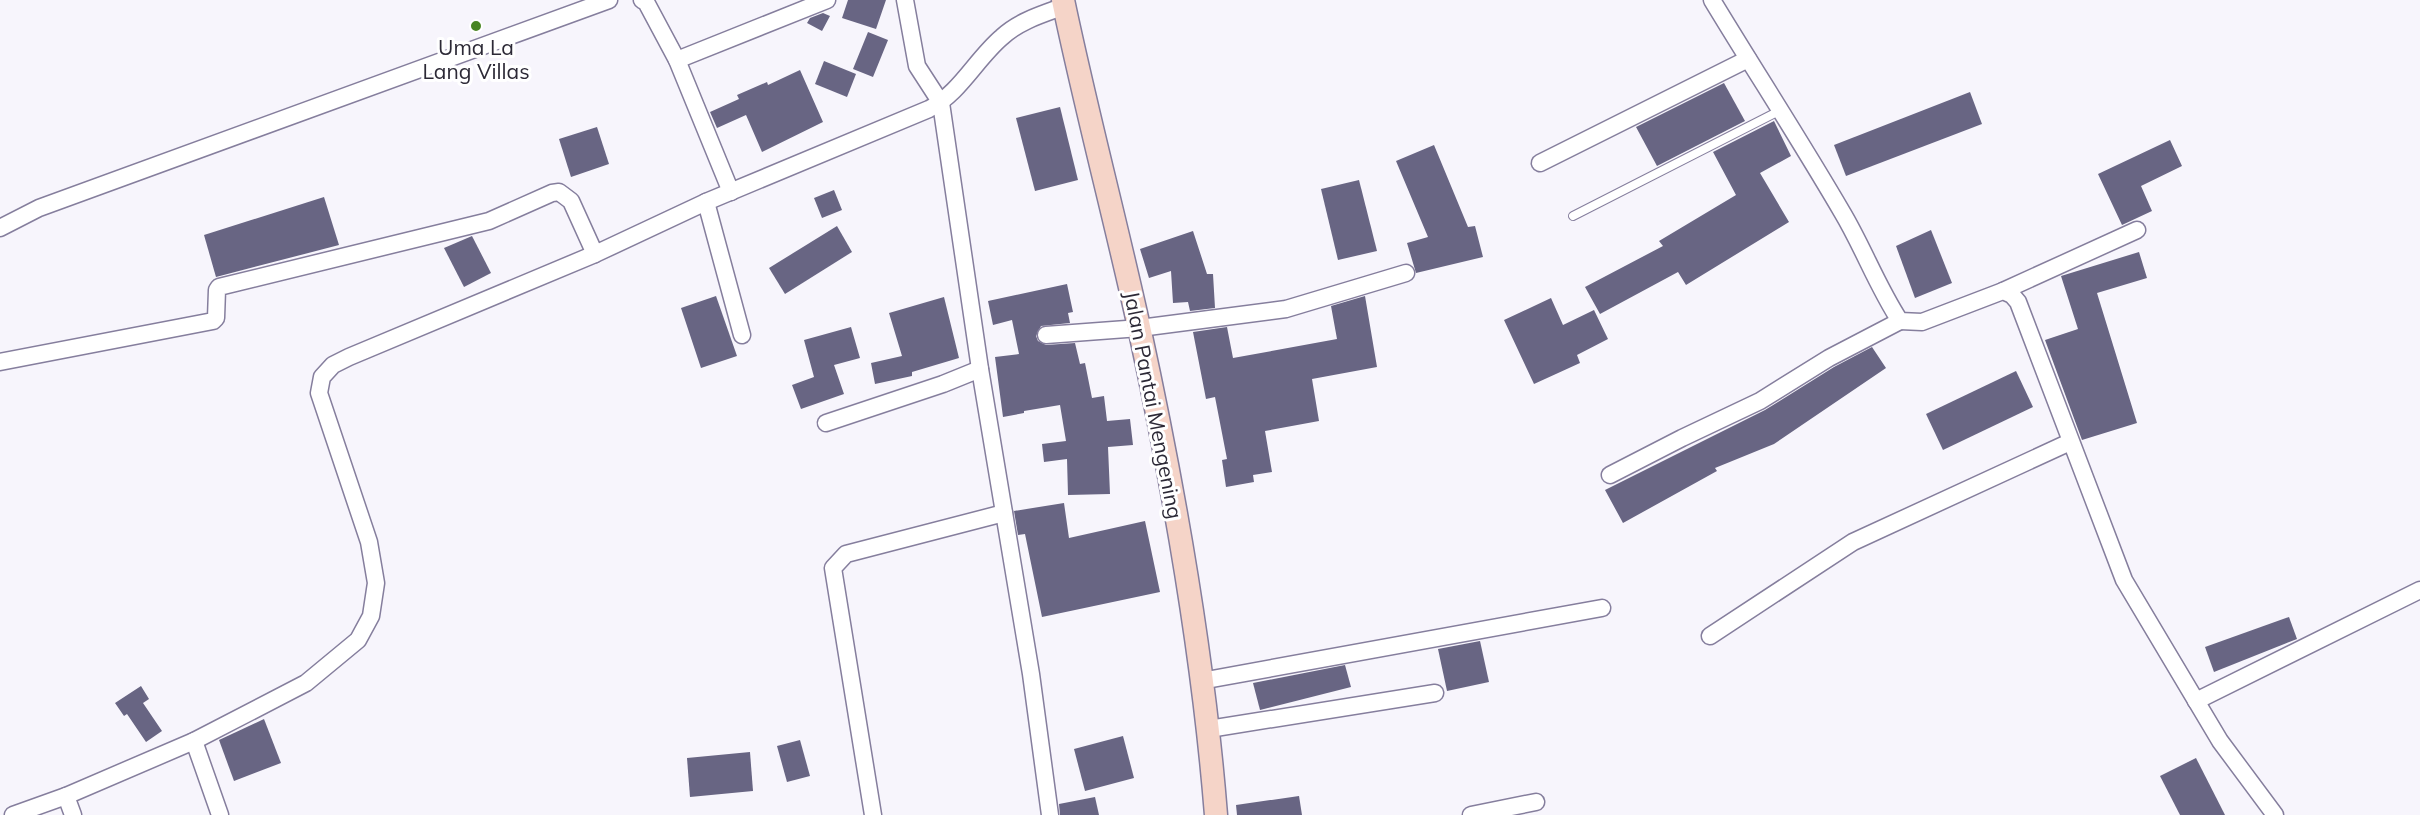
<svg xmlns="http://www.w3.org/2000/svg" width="2420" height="815" viewBox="0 0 2420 815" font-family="Mulish,sans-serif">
<rect width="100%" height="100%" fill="#f7f5fc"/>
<g fill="#686583">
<polygon points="848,0 886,0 876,29 842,18"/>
<polygon points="823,13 830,16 822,31 807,23 810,18"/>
<polygon points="868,32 888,40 873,77 853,69"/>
<polygon points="824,61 856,74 847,97 815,84"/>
<polygon points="800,70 823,122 762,152 746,115 717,128 710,112 739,99 737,95 767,82 768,85"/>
<polygon points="1724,83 1745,121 1657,166 1636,127"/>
<polygon points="1970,92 1982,124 1846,176 1834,145"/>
<polygon points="1060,107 1078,180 1035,191 1016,118"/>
<polygon points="1774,121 1791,156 1760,173 1789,222 1686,285 1678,272 1600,314 1585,287 1663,246 1659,241 1736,195 1713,152"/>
<polygon points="597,127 609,164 571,177 559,139"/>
<polygon points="2170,140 2182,166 2141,186 2152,211 2122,225 2098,174"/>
<polygon points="1434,145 1468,227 1475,226 1483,257 1416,273 1407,243 1428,237 1396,161"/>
<polygon points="1359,180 1377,251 1338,260 1321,189"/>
<polygon points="834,190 842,210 822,218 814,198"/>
<polygon points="324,197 339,245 216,277 204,235"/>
<polygon points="837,226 852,252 785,294 769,268"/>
<polygon points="1931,230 1952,283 1915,298 1896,246"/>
<polygon points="1193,231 1207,274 1213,274 1215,308 1190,311 1188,302 1173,303 1171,271 1149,278 1140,249"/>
<polygon points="472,236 491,273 464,287 444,248"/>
<polygon points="2139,252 2147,278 2097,293 2137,423 2082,440 2045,340 2078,329 2061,276"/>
<polygon points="1067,284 1073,312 1068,313 1070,323 1041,326 1036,336 1038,341 1046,345 1075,343 1080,364 1085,363 1092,398 1104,396 1107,421 1130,419 1133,445 1108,447 1110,494 1068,495 1067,459 1044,462 1042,444 1066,441 1060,405 1024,411 1024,413 1003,417 995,357 1019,354 1012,320 993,325 988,301"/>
<polygon points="716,296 737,356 701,368 681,308"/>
<polygon points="1365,296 1377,367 1312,379 1319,421 1265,431 1272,472 1253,475 1254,482 1226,487 1222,460 1227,459 1215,397 1206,399 1193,332 1227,327 1233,358 1337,339 1331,306"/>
<polygon points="944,297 959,358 912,372 912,376 875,384 871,363 902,356 889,313"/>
<polygon points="1551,298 1563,325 1594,310 1608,339 1577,355 1580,363 1534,384 1504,320"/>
<polygon points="851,327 860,358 834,365 844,394 801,409 792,385 814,377 804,340"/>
<polygon points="1872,347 1886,368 1774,444 1715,468 1717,471 1623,523 1605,490 1765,410 1834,367"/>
<polygon points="2016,371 2033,407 1943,450 1926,414"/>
<polygon points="1064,503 1069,538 1145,521 1160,592 1042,617 1025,534 1018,535 1014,511"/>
<polygon points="2289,617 2297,639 2214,672 2205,647"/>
<polygon points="1480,641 1489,682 1447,691 1438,649"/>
<polygon points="1345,665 1351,687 1260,710 1253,683"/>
<polygon points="141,686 149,699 143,703 162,731 146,742 127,714 124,716 115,703"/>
<polygon points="264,719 281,763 234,781 219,740"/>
<polygon points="1123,736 1134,778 1085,791 1074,749"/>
<polygon points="800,740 810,776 787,782 777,746"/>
<polygon points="750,752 753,791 690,797 687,758"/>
<polygon points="2196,758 2225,815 2180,815 2160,776"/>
<polygon points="1299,796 1302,815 1237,815 1236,805"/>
<polygon points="1095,797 1099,815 1060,815 1059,804"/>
</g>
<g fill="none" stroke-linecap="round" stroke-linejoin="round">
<g stroke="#857e9d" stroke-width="10">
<polyline id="lane" points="1573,216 1781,110"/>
</g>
<g stroke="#857e9d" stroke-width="19">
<g id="street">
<polyline points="642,0 646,2 677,60 731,192"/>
<polyline points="905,0 917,66 941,103 980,369 1031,674 1050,815"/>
<path d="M1712 0C1755 71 1800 140 1842 212 1863 247 1877 286 1900 321L1922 322 2003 291 2012 295 2018 302 2124 580 2220 741 2275 815"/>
<polyline points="677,60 827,0"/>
<polyline points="1540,163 1748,59"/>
<polyline points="706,202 742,335"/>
<polyline points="0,228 39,208 609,0"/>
<polyline points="2003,291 2137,230"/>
<polyline points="1046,335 1140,328 1286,309 1406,273"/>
<polyline points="0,362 213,321 216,318 217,290 219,287 489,221 552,193 559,192 571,201 595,254"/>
<polyline points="826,423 943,384 980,369"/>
<polyline points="1610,475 1682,438 1760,401 1829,358 1900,321"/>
<polyline points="1710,636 1853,542 2070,442"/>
<polyline points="1201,681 1602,608"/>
<polyline points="2196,701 2420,590"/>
<polyline points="1209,729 1435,693"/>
<polyline points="194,741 220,815"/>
<polyline points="66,796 73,815"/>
<path d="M13 815 66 796 194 741 306 683 358 640 371 616 376 583 369 542 319 393 322 377 333 365 349 357 595 254 706 202 929 109C960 93 976 59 1002 37 1019 21 1043 14 1065 6"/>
<polyline points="873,815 833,568 846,554 1004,513"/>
<polyline points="1471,815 1536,802"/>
</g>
</g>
<g stroke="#857e9d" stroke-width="25">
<path id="secondary" d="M1063 0C1086 110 1115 218 1139 327 1174 488 1203 651 1216 815"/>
</g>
<use href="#lane" stroke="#fff" stroke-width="8"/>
<use href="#street" stroke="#fff" stroke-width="16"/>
<use href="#secondary" stroke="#f5d4c8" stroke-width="22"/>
</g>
<circle fill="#488522" stroke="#fff" stroke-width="2" cx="476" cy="26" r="6"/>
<g text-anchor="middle" stroke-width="6" stroke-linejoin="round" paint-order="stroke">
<g font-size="21" fill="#2c2936" stroke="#fff">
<text x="476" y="55">Uma La<tspan x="476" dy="24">Lang Villas</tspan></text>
</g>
<g font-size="21" fill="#2c2936" stroke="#fff">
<text transform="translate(1153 405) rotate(79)" y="7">Jalan Pantai Mengening</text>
</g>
</g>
</svg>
